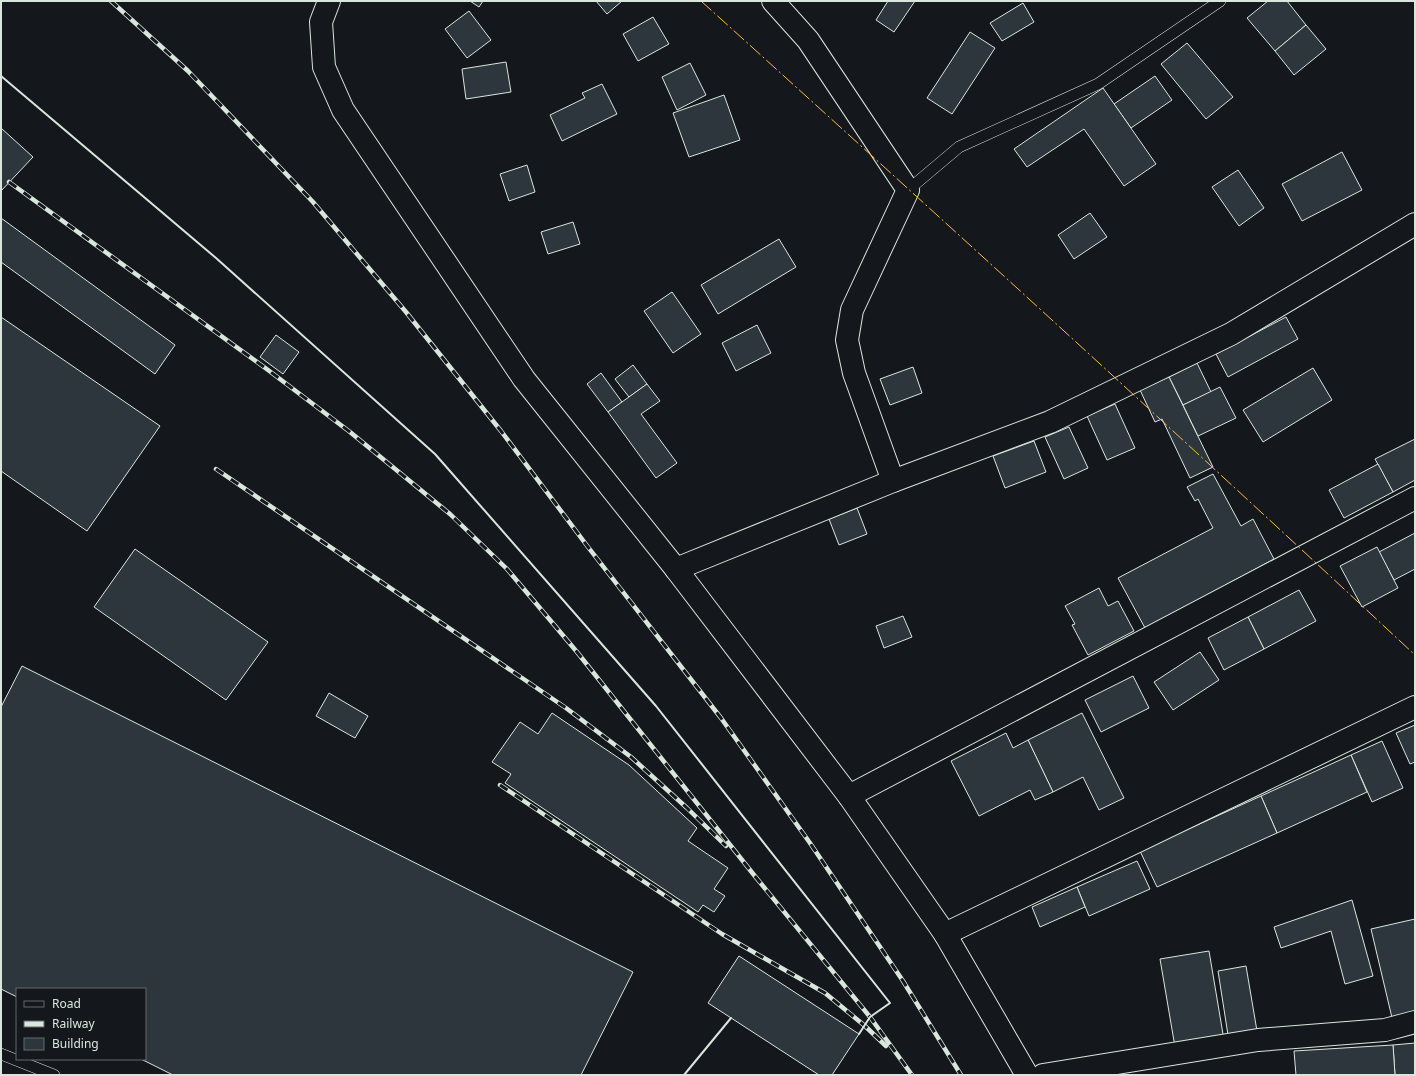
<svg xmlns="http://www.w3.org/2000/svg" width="1416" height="1076" viewBox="0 0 1416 1076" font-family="'Noto Sans',sans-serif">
<rect width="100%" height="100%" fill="#14181c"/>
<g fill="#2c363c" stroke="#d8e6dc">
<polygon points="470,1 483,1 479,7"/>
<polygon points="596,1 622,1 607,14"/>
<polygon points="888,1 915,1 894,32 876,20"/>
<polygon points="1268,1 1287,1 1306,25 1275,51 1247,18"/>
<polygon points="1023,3 1034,22 1002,41 990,23"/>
<polygon points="469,11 491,40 467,58 445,29"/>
<polygon points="653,17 669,44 638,61 623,34"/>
<polygon points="1306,25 1326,49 1294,75 1275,51"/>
<polygon points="970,32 995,48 952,114 927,98"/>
<polygon points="1187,43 1233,97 1206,119 1161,64"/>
<polygon points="506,62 511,92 466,99 462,69"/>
<polygon points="690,63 706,95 677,110 662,77"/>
<polygon points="1155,76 1172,100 1131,128 1114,104"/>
<polygon points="602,84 617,114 562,141 550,115 585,98 582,93"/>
<polygon points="1103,88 1156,164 1124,186 1084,129 1027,167 1014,149"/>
<polygon points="724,95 740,140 689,157 673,113"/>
<polygon points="1,128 33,157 1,191"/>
<polygon points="1342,152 1362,190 1302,221 1282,184"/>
<polygon points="527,165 535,192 509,201 500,174"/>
<polygon points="1238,170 1264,208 1239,226 1212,187"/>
<polygon points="1090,213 1107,237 1074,259 1058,235"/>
<polygon points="1,218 175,345 155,374 1,262"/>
<polygon points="573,222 580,244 548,254 541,232"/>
<polygon points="779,239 796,267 718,314 701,285"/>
<polygon points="672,292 701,334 673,353 644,311"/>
<polygon points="1,317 160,426 87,531 1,471"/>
<polygon points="1286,317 1298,339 1228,377 1216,354"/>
<polygon points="757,325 771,353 736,371 722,343"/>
<polygon points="276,335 299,352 283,374 260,357"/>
<polygon points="1197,363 1211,392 1183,405 1169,377"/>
<polygon points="633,365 647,384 629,397 615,379"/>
<polygon points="913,367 922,393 890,405 880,379"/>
<polygon points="1313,368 1332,400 1263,442 1243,410"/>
<polygon points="601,373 622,402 608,412 587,384"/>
<polygon points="1169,377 1213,467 1190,478 1162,419 1155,422 1140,390"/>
<polygon points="647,384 660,401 641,414 677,463 656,478 608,412"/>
<polygon points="1220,387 1236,418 1198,436 1183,405"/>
<polygon points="1115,404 1135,448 1107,460 1087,416"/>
<polygon points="1069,427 1088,468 1064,479 1045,437"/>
<polygon points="1415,439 1415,480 1393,492 1375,459"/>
<polygon points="1034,441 1046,472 1005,488 993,456"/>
<polygon points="1378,464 1393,492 1344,518 1329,490"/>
<polygon points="1213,474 1241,526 1253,519 1274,559 1145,628 1118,578 1213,528 1198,499 1195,501 1187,487"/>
<polygon points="857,508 867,534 839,545 829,519"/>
<polygon points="1415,533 1415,569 1394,580 1379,552"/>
<polygon points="1377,547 1398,588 1362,607 1340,566"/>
<polygon points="135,549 268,642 226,700 94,607"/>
<polygon points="1099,588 1108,606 1118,601 1134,631 1088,655 1072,625 1075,624 1065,606"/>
<polygon points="1299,590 1316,621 1264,649 1248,617"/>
<polygon points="903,616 912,637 884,648 876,626"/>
<polygon points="1248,617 1264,649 1224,670 1208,638"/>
<polygon points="1200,652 1219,680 1173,710 1154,682"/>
<polygon points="22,666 633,972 581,1075 173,1075 141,1059 145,1059 145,989 17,989 17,997 1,989 1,707"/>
<polygon points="1133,676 1149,708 1101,732 1085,700"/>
<polygon points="329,693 368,716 355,738 316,716"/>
<polygon points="552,713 629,765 697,828 688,841 728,868 714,889 725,896 714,912 703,905 698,912 505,783 511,774 492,762 520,722 538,734"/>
<polygon points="1082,713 1124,798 1099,810 1083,777 1053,792 1028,740"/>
<polygon points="1415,725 1415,762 1410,764 1396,733"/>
<polygon points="1006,733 1013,748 1028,740 1053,792 1035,800 1030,790 979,816 951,761"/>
<polygon points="1382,741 1403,788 1372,802 1351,755"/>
<polygon points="1351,755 1367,792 1277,833 1261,796"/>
<polygon points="1261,796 1277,833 1157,887 1140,851"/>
<polygon points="1137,861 1150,889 1089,916 1077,887"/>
<polygon points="1077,887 1085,907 1040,927 1032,907"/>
<polygon points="1352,900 1373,976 1345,984 1331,931 1281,948 1274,927"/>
<polygon points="1415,919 1415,1017 1393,1022 1371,929"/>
<polygon points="1209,951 1224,1040 1175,1047 1160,959"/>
<polygon points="739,956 859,1034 832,1075 819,1075 708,1003"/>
<polygon points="1246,966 1257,1031 1228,1035 1218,971"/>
<polygon points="1415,1043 1415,1075 1395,1075 1393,1045"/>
<polygon points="1393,1045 1395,1075 1296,1075 1294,1051"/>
</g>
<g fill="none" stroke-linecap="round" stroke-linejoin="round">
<g stroke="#d8e6dc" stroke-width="12">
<g id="service">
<polyline points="908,190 959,147 1098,84 1220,1"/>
<polyline points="1,1054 54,1075"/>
</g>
</g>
<g stroke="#d8e6dc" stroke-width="24">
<g id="minor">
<polyline points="329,1 321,22 324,67 343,110 524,379 676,569 849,796 945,934 1027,1075"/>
<polyline points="773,1 808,40 908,190 852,310 847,340 854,373 893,481"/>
<polyline points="676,569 893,481 1050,422 1231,334 1415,224"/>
<polyline points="849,796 1415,498"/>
<polyline points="945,934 1415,707"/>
<polyline points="1043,1075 1258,1040 1385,1030 1415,1022"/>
</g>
</g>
<use href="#service" stroke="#14181c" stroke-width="11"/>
<use href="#minor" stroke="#14181c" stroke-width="22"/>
<g stroke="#d8e6dc" stroke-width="4.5">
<g id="rail">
<polyline points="111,1 188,71 313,202 406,312 501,431 588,547 721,718 810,843 903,981 961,1075"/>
<polyline points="9,182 268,370 350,432 450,514 507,569 577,652 754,875 870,1017 912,1075"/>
<polyline points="216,469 566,708 631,757 687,808 726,846"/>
<polyline points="500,785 722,934 825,993 865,1026 886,1046"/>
</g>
</g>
<use href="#rail" stroke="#14181c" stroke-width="3" stroke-dasharray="9" stroke-linecap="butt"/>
<g stroke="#d8e6dc" stroke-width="2">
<polyline points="1,76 216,258 435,454 656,706 890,1003 870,1017 859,1034"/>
<polyline points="684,1075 731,1018"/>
</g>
<path stroke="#ffb74d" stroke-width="1" stroke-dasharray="14 3 2 3" stroke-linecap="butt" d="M701 1C941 218 1179 435 1415 655"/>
</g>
<rect width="1416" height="1076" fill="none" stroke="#d8e6dc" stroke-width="4"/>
<rect x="16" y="988" width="130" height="72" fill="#14181c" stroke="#626a69"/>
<rect x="24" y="1001" width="20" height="6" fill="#14181c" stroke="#626a69"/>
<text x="52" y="1008" font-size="12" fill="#d8e6dc">Road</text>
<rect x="24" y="1021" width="20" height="6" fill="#d8e6dc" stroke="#626a69"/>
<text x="52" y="1028" font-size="12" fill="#d8e6dc">Railway</text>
<rect x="24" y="1038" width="20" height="12" fill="#2c363c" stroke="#626a69"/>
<text x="52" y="1048" font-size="12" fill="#d8e6dc">Building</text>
</svg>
